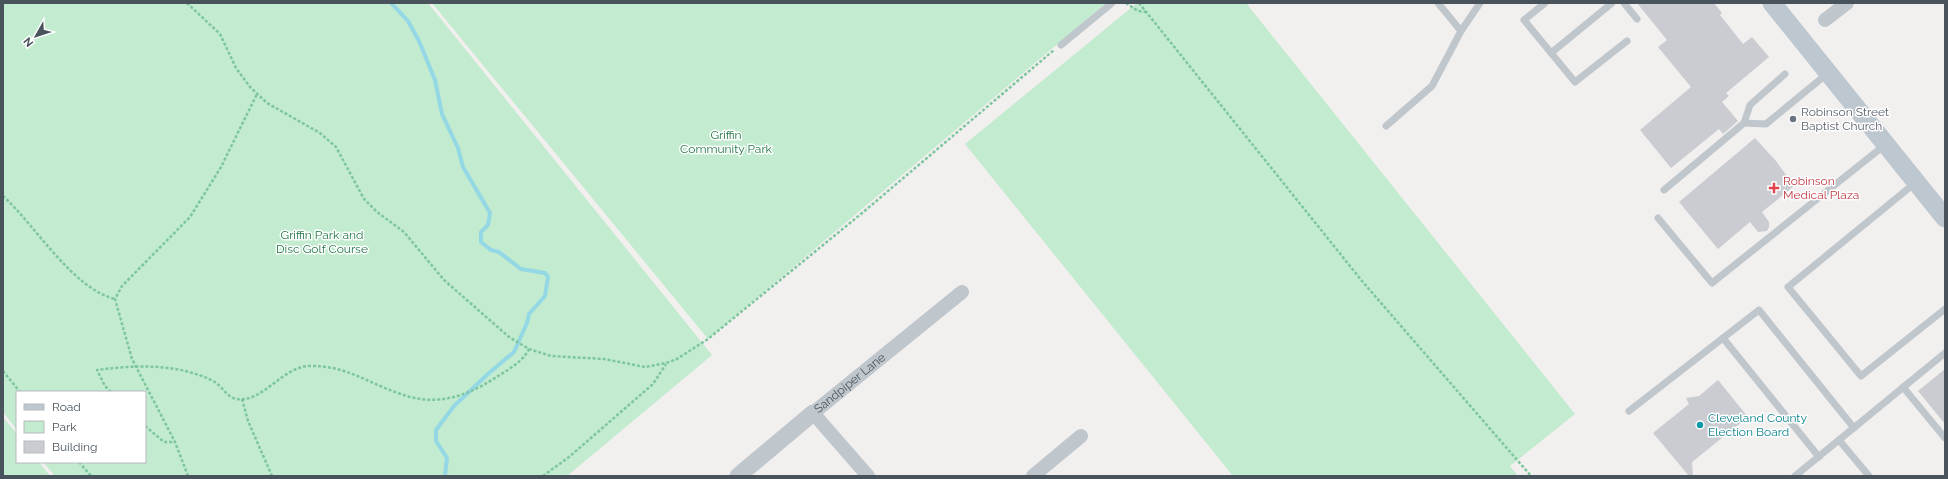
<svg xmlns="http://www.w3.org/2000/svg" width="1948" height="479" viewBox="0 0 1948 479" font-family="Raleway,sans-serif">
<rect width="100%" height="100%" fill="#f2efef"/>
<g fill="#c2ebcf">
<polygon points="3,3 428,3 712,355 567,476 55,476 43,462 145,462 145,392 17,392 17,430 3,412"/>
<polygon points="432,3 1106,3 708,339"/>
<polygon points="1137,3 1246,3 1575,414 1510,466 1518,476 1233,476 965,144"/>
<polygon points="3,417 17,434 17,462 39,462 50,476 3,476"/>
</g>
<g fill="none" stroke-linecap="round" stroke-linejoin="round">
<polyline stroke="#93d8e4" stroke-width="4" points="391,3 408,21 419,41 435,80 442,114 458,148 463,167 490,213 488,225 481,232 481,242 491,250 499,252 521,269 545,273 548,277 545,296 529,314 527,323 514,352 489,373 454,406 436,430 436,441 447,458 445,476"/>
</g>
<g fill="#caccd1">
<polygon points="1637,3 1714,3 1722,13 1720,15 1743,44 1752,37 1769,57 1726,93 1729,96 1722,102 1738,121 1723,134 1719,129 1671,168 1640,130 1691,87 1658,47 1667,40"/>
<polygon points="1755,138 1776,161 1794,186 1762,212 1769,222 1769,227 1767,231 1758,232 1750,222 1718,249 1679,202"/>
<polygon points="1945,369 1945,424 1918,391"/>
<polygon points="1718,380 1748,417 1692,462 1693,476 1689,476 1653,433 1689,404 1686,398 1699,396"/>
</g>
<g fill="none" stroke-linecap="round" stroke-linejoin="round">
<g stroke="#7dc69e" stroke-width="2.5" stroke-dasharray="3 2" stroke-linecap="butt">
<polyline points="187,3 220,34 236,68 250,87 267,103 320,133 336,147 364,199 377,212 404,232 444,280 509,337 529,349 551,356 604,359 645,367 666,363 677,359 708,339 861,214 1054,50"/>
<polyline points="1126,3 1138,11 1146,12"/>
<polyline points="1139,3 1362,281 1531,476"/>
<path d="M3 196C35 225 73 289 115 299"/>
<polyline points="3,371 20,392"/>
<path d="M111 392 105 386 97 370C134 365 178 363 213 381 220 384 226 395 233 398 260 407 281 367 309 366 345 365 366 382 398 393 433 407 464 398 495 378 507 370 522 363 529 349"/>
<polyline points="242,399 248,421 272,476"/>
<polyline points="145,426 164,442 175,442"/>
<polyline points="79,462 91,476"/>
<polyline points="188,476 175,442 132,359 115,299 122,286 190,217 221,167 257,94"/>
<polyline points="543,476 569,457 653,384 666,364"/>
</g>
<g stroke="#bfc7cd" stroke-width="7">
<polyline points="1438,3 1461,31"/>
<polyline points="1545,3 1524,20 1575,82 1627,41"/>
<polyline points="1624,3 1637,19"/>
<polyline points="1061,45 1112,3"/>
<polyline points="1551,53 1612,3"/>
<polyline points="1744,123 1750,105 1785,74"/>
<polyline points="1386,126 1432,86 1461,31 1480,3"/>
<polyline points="1915,183 1788,287 1861,376 1945,309"/>
<polyline points="1664,190 1744,123 1766,124 1828,73"/>
<polyline points="1658,218 1712,283 1886,144"/>
<polyline points="1903,387 1945,438"/>
<polyline points="1629,411 1723,338"/>
<polyline points="1839,440 1869,476"/>
<polyline points="1819,457 1723,338 1759,310 1854,428"/>
<polyline points="1795,476 1945,353"/>
</g>
<g stroke="#bfc7cd" stroke-width="14">
<polyline points="1825,20 1847,3"/>
<path id="s1" d="M868 476 813 413 962 292"/>
<polyline points="1033,476 1081,436"/>
</g>
<polyline stroke="#bfc7cd" stroke-width="17" points="738,476 813,413"/>
<polyline stroke="#bdc7cf" stroke-width="19" points="1772,3 1945,218"/>
</g>
<circle fill="#6b7280" stroke="#fff" stroke-width="1.5" cx="1793" cy="119" r="4"/>
<path fill="#e0444e" stroke="#fff" stroke-width="1.5" d="M1772 182h4v4h4v4h-4v4h-4v-4h-4v-4h4z"/>
<circle fill="#0f9aa8" stroke="#fff" stroke-width="1.5" cx="1700" cy="425" r="4"/>
<g text-anchor="middle" stroke-width="3" stroke-linejoin="round" paint-order="stroke">
<g font-size="12" fill="#5b616d" stroke="#fff" text-anchor="start">
<text x="1801" y="116">Robinson Street<tspan x="1801" dy="14">Baptist Church</tspan></text>
</g>
<g font-size="12" fill="#207646" stroke="#fff">
<text x="726" y="139">Griffin<tspan x="726" dy="14">Community Park</tspan></text>
<text x="322" y="239">Griffin Park and<tspan x="322" dy="14">Disc Golf Course</tspan></text>
</g>
<g font-size="12" fill="#be3a42" stroke="#fff" text-anchor="start">
<text x="1783" y="185">Robinson<tspan x="1783" dy="14">Medical Plaza</tspan></text>
</g>
<g font-size="12" fill="#49535b" stroke="#fff">
<text dy="4" stroke="none"><textPath href="#s1" startOffset="131">Sandpiper Lane</textPath></text>
</g>
<g font-size="12" fill="#0d838f" stroke="#fff" text-anchor="start">
<text x="1708" y="422">Cleveland County<tspan x="1708" dy="14">Election Board</tspan></text>
</g>
</g>
<rect width="1948" height="479" fill="none" stroke="#49535b" stroke-width="8"/>
<rect x="16" y="391" width="130" height="72" fill="#ffffff" stroke="#b6babd"/>
<rect x="24" y="404" width="20" height="6" fill="#bdc7cf" stroke="#b6babd"/>
<text x="52" y="411" font-size="12" fill="#49535b">Road</text>
<rect x="24" y="421" width="20" height="12" fill="#c2ebcf" stroke="#b6babd"/>
<text x="52" y="431" font-size="12" fill="#49535b">Park</text>
<rect x="24" y="441" width="20" height="12" fill="#caccd1" stroke="#b6babd"/>
<text x="52" y="451" font-size="12" fill="#49535b">Building</text>
<g transform="translate(36 36) rotate(231)" stroke="#ffffff" stroke-width="3" paint-order="stroke">
<path d="M0-3L7 15L0 10L-7 15Z" fill="#49535b"/>
<text y="-6" font-size="11" font-weight="bold" text-anchor="middle" fill="#49535b">N</text>
</g>
</svg>
